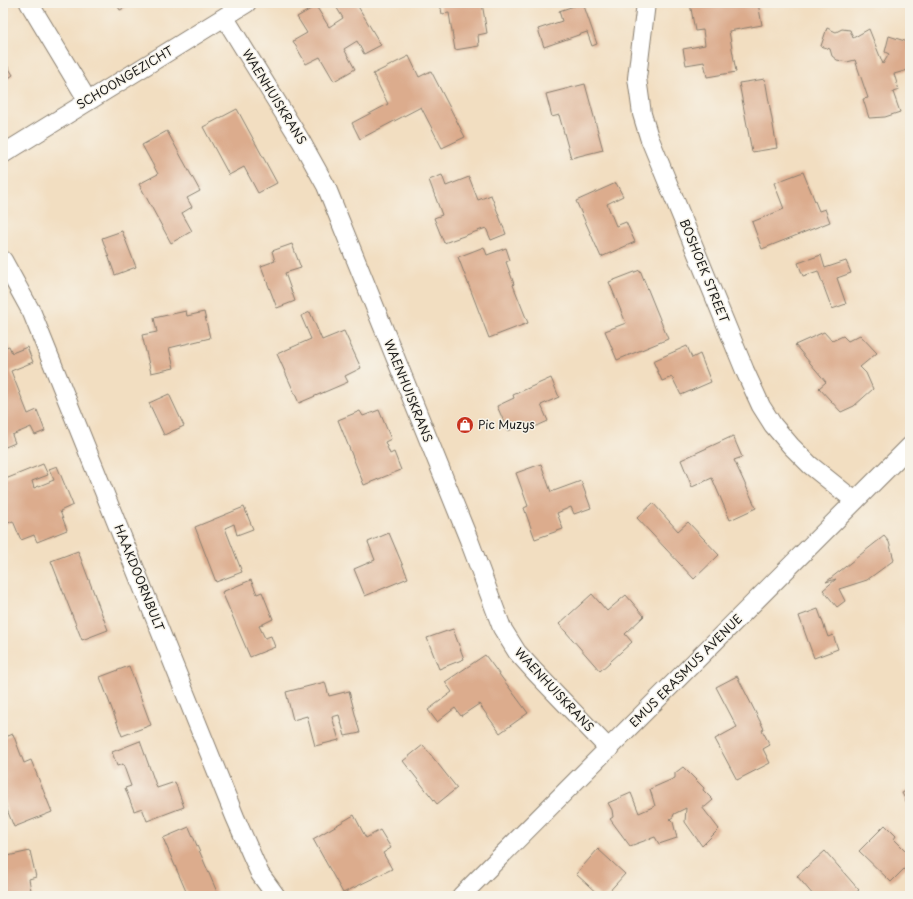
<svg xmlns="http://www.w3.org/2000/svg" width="913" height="899" viewBox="0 0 913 899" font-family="'Playpen Sans',sans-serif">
<rect width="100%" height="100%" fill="#f7f3e8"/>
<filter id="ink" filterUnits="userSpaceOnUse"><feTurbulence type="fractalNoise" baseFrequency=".025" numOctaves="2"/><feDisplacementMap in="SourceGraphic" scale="8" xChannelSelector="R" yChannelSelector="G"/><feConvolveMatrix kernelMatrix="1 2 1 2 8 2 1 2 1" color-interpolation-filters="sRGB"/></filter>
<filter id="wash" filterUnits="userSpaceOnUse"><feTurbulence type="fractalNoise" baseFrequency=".012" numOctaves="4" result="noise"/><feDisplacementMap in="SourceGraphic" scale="16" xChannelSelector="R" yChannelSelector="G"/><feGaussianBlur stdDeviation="0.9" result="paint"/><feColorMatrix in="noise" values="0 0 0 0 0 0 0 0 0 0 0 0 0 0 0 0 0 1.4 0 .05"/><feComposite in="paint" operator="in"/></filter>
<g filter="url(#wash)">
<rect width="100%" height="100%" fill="#f2dec1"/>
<g id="blocks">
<g fill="#dcac8d">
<polygon points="116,3 134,3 120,10"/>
<polygon points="338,3 356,3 381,45 364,54 357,41 344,49 355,69 334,81 320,57 306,64 293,41 307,33 297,17 316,6 329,27 343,18 335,5"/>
<polygon points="440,3 482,3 487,33 478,35 479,46 455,50 449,13 442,14"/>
<polygon points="583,3 597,44 592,46 587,32 544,47 538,29 562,21 559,11"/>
<polygon points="690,3 758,3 762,25 729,31 736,72 707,77 704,62 686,65 683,49 705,45 703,30 695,31"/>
<polygon points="827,28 836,32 842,29 850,30 853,38 869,29 883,64 889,54 885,52 889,36 908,42 908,70 894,74 899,90 893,92 900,112 885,117 869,118 863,99 868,98 855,60 847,62 837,60 832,56 830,49 821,46"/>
<polygon points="409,56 419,77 431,71 465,137 442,148 421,107 360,139 352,123 388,104 373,74"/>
<polygon points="3,59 13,75 3,82"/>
<polygon points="765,79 777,148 752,152 739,83"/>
<polygon points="585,84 603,150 571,158 559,115 552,117 546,94"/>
<polygon points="237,109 277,183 258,193 244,167 229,175 203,127"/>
<polygon points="167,131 200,191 187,198 192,207 182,213 192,231 171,243 139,184 158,174 142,145"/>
<polygon points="803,172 819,211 825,209 830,222 762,249 752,222 784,209 774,183"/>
<polygon points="442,175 446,186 469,177 478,200 491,195 506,234 491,240 486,228 444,243 434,218 442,215 429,180"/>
<polygon points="616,183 623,196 607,204 616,226 626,222 635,242 601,257 576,201"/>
<polygon points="122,231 136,267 115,275 102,238"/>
<polygon points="292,244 301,268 285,273 295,301 277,308 261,266 275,261 272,251"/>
<polygon points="484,247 487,255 506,248 510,260 506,262 514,284 513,285 528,323 489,338 458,257"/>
<polygon points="821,255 825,268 846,261 851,273 837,278 846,304 832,309 818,271 803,276 798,263"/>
<polygon points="640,270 668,339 617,360 605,331 626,323 609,282"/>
<polygon points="186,311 187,316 204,312 210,338 169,348 174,368 151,373 142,335 157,332 154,318"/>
<polygon points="310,312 322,340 344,331 361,368 345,376 348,382 299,403 277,354 311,339 301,316"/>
<polygon points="824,332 832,341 843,336 848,341 860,335 877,353 860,367 866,373 873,389 854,406 841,412 819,388 826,382 795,345"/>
<polygon points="9,346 12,353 27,347 33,362 11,371 28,414 37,410 45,431 35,435 31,427 12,435 15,443 3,448 3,348"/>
<polygon points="687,346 692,358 700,354 711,382 681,395 672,377 662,381 653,361"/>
<polygon points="551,378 559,397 541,405 548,421 528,430 525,423 508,431 497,406 514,398 513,395"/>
<polygon points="169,394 184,426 164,435 149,403"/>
<polygon points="379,410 391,439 385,442 390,454 394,452 401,470 364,485 338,420 360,411 363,416"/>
<polygon points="733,436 742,457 734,460 756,508 730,520 712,478 692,487 681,460"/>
<polygon points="43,464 48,475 32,481 34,488 54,480 49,469 57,466 73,505 60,511 67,530 37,542 34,535 21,540 13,521 3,525 3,480"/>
<polygon points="541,464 551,492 581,481 591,508 574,514 571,507 557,513 563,529 535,539 524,508 528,506 516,473"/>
<polygon points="653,503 678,531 688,522 719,555 694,579 637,518"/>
<polygon points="244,507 253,529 237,535 234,524 225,528 242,572 216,582 195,527"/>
<polygon points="389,533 408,578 365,596 354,569 375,560 368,542"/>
<polygon points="884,536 889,542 894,560 867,580 839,589 845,601 837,607 823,590 836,579 826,582"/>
<polygon points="78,551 108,630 82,640 51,561"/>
<polygon points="251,580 257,594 262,592 273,619 259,626 265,638 271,636 275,647 250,657 222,592"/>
<polygon points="592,594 607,611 626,595 644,616 625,634 632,642 600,671 559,624"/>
<polygon points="818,609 828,637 833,635 838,649 814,658 799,616"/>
<polygon points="453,629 464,659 439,669 427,638"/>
<polygon points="485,655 528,713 500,733 479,704 461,716 455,708 437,722 428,710 452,692 445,682"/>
<polygon points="129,666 151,725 122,736 100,677"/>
<polygon points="737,676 764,729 762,730 770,745 763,749 770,763 737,780 715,739 737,727 716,687"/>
<polygon points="325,682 329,696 349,691 360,733 345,736 339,715 332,717 339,740 315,746 307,716 293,720 286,692"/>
<polygon points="13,734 24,763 31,760 52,812 14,827 3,800 3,738"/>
<polygon points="140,741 157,788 175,782 184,807 147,821 142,808 134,811 125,788 131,786 123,764 117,766 112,752"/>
<polygon points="423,745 457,788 437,804 403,761"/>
<polygon points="683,767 704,788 703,790 713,800 705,807 702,807 719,829 702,846 685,822 686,808 674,814 673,817 670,819 673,822 677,838 659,844 655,837 630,846 610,819 613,817 612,810 608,803 631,793 639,813 655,806 650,789 675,778 675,773"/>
<polygon points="910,789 910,809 902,793"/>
<polygon points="354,815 366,838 380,830 391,848 383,853 392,869 343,893 313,839"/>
<polygon points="885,825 896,836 894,839 910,855 910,863 891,882 859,851"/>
<polygon points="189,827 217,892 207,896 188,896 163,838"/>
<polygon points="598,849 625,874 605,896 600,896 576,874"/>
<polygon points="30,851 36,877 29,879 32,896 3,896 3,857"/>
<polygon points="825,851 859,890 852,896 814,896 797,876"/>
</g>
</g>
</g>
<g filter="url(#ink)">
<use href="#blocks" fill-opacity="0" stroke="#877d6e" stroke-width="1"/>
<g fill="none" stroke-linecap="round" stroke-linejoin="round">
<g stroke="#877d6e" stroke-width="20">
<g id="minor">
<polyline points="29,3 88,101"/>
<polyline points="646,3 637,78 642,114 649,137 745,371 761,406 773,425 791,446 810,465 855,501"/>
<polyline points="225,18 301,141 326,186 469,540 502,628 517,652 536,673 609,749"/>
<polyline points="3,154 247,3"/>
<polyline points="3,260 32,313 235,817 260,874 276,896"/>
<polyline points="461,896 910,446"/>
</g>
</g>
<use href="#minor" stroke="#fff" stroke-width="18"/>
</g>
</g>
<defs>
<g id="shop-disc" transform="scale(0.9)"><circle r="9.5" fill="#c8321e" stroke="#f7f3e8"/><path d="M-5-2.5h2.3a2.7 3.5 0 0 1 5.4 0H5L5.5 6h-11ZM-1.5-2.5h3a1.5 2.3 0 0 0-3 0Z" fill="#fff"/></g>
</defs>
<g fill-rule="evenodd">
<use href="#shop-disc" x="465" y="425"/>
</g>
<g text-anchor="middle" stroke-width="3" stroke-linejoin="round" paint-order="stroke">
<g font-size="12" fill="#1c1c1c" stroke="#f7f3e8">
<text transform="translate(125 78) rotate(-31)" y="4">SCHOONGEZICHT</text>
<text transform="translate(274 97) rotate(58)" y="4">WAENHUISKRANS</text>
<text transform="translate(704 271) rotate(68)" y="4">BOSHOEK STREET</text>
<text transform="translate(408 391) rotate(68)" y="4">WAENHUISKRANS</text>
<text transform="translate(139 578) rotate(68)" y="4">HAAKDOORNBULT</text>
<text transform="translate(686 671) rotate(-45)" y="4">EMUS ERASMUS AVENUE</text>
<text transform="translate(554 690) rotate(47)" y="4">WAENHUISKRANS</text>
</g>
<g font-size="12" fill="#1c1c1c" stroke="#f7f3e8" text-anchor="start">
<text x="478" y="429">Pic Muzys</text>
</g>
</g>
<rect width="913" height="899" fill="none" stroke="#f7f3e8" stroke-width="16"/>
</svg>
